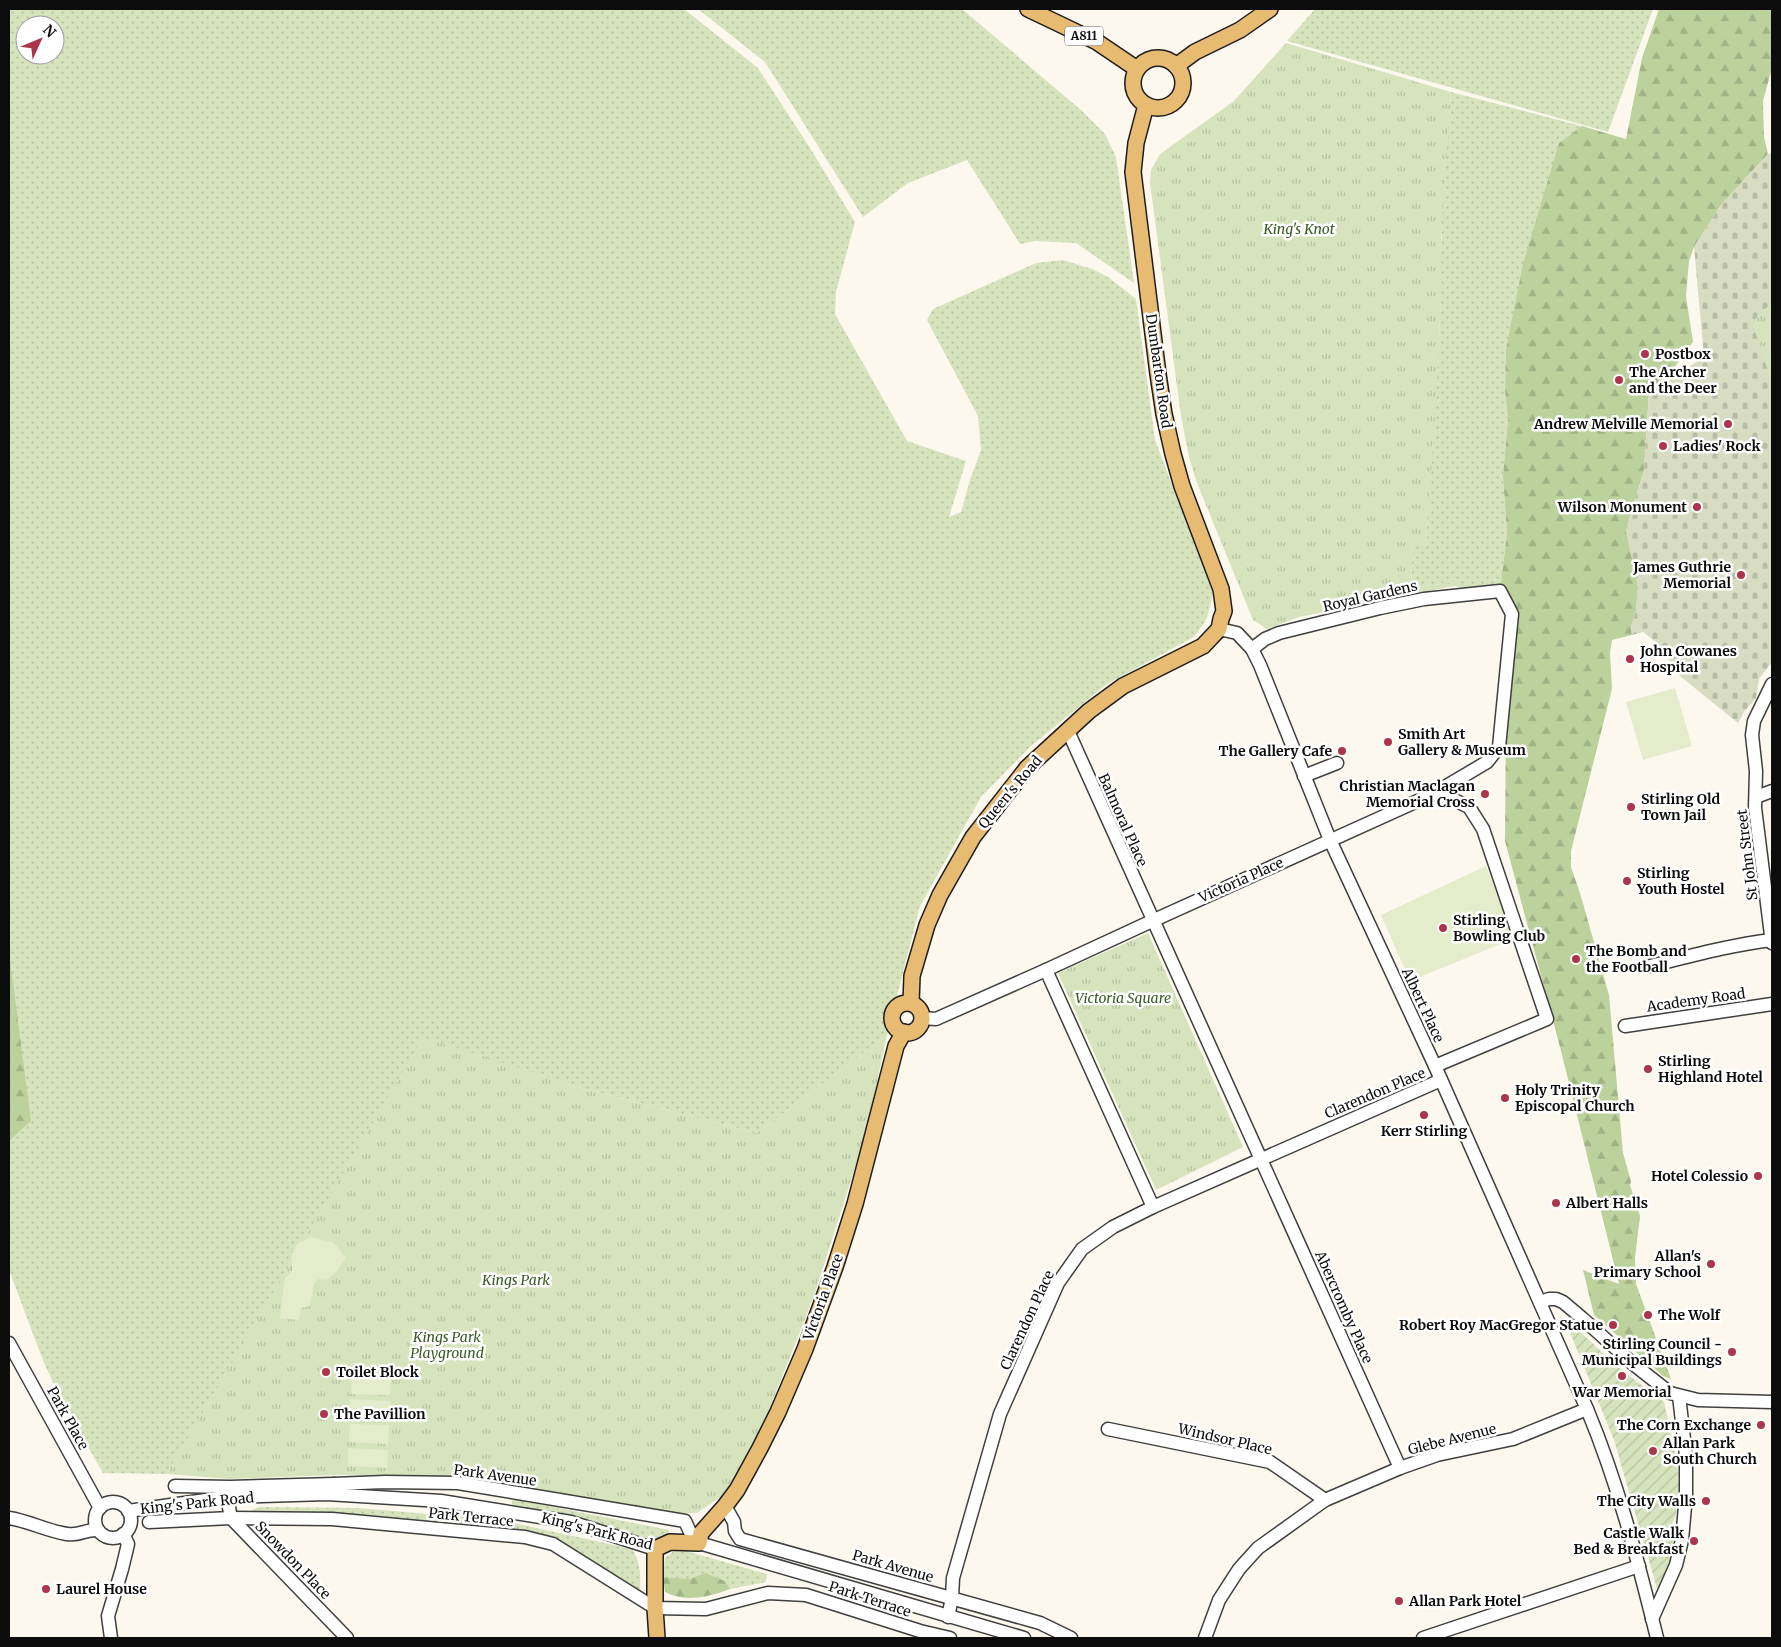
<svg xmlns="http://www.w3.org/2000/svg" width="1781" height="1647" viewBox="0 0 1781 1647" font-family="Merriweather,serif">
<defs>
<pattern id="grass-dots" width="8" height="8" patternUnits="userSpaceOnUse" patternTransform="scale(1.25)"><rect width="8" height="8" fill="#d6e3bc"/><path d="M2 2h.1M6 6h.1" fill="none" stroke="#b6c2a0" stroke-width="1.8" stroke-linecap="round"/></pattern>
<pattern id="forest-firs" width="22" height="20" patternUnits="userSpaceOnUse" patternTransform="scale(1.25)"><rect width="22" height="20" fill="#bcd29d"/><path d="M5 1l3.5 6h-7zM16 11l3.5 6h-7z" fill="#a0b386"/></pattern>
<pattern id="cemetery-stones" width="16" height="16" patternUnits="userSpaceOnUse" patternTransform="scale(1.25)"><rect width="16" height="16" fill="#d7dcc2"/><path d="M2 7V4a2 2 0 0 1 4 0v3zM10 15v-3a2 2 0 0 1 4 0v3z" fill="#b7bca6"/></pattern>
<pattern id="park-tufts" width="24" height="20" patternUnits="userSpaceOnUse" patternTransform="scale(1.25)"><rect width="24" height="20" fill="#d6e3bc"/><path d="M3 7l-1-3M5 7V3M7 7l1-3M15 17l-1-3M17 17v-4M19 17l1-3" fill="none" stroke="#b6c2a0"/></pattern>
<pattern id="garden-furrows" width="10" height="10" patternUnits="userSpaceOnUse" patternTransform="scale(1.25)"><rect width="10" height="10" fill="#d6e3bc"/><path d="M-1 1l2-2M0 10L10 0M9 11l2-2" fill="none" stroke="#b6c2a0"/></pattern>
</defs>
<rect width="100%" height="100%" fill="#fdf8ee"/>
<g fill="url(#grass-dots)" fill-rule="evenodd">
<path d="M9 9H684L758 68 810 148 855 222 836 292 835 314 907 441 966 461 949 517 961 512 970 480 981 450 978 416 927 320 933 309 1036 263 1063 260 1092 269 1108 277 1136 299 1155 440 1212 590V598L1208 614 1205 622 1194 637 1107 684 1031 746 981 797 920 906 887 1035 757 1133 581 1088 423 1038 167 1474 103 1473 63 1404 44 1363 9 1270ZM25 25H55V55H25Z"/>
<polygon points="698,9 962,9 1082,111 1105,134 1116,157 1134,283 1076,243 1035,241 1020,244 967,160 908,183 863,217 765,62"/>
<polygon points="1315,9 1653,9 1608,132 1287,41"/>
<polygon points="1451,92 1582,126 1559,143 1506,349 1505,391 1508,419 1503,476 1507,533 1501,583 1503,586 1467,588 1454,586 1454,582 1411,588 1413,544 1426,544 1440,321 1442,201"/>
<polygon points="513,1499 669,1530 670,1542 511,1511"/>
<path d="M260 1507 357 1508 500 1520 632 1549C640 1561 641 1574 640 1589L636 1592 554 1541 249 1515 252 1510Z"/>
<polygon points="674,1551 686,1551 767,1574 766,1582 730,1589 725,1581 706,1574 690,1579 663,1577 665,1558"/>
</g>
<g fill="url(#forest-firs)">
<polygon points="1659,9 1772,9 1772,68 1763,101 1764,137 1768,154 1721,205 1694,247 1689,261 1686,296 1693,342 1669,375 1649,392 1644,470 1626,530 1638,587 1636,611 1631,627 1632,635 1612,640 1610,653 1612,689 1571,851 1571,867 1580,893 1609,995 1623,1153 1631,1181 1630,1185 1640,1216 1635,1258 1636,1284 1671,1379 1663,1376 1594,1315 1583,1270 1619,1284 1560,1047 1505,841 1506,716 1516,611 1501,583 1507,533 1503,476 1508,419 1505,391 1506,349 1523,264 1559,143 1582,126 1626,139 1642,58"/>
<polygon points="9,952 31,1121 9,1141"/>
<path d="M706 1573 725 1581 730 1589C709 1597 685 1603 665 1592L663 1577 690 1579Z"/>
</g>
<polygon fill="url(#cemetery-stones)" points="1772,153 1772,662 1759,679 1756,698 1744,712 1738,723 1680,676 1657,643 1643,632 1632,635 1631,627 1636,611 1638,587 1626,530 1644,470 1649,392 1704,357 1694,247 1721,205 1768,154"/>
<g fill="url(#park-tufts)">
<polygon points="1286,43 1451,92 1441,235 1442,276 1436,403 1426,544 1413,544 1411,588 1454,582 1454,586 1299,617 1267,629 1253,620 1197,483 1189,457 1181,416 1150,183 1151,170 1160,154 1234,101"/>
<polygon points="1772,303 1772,383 1753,325 1758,315"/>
<polygon points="1148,933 1243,1147 1156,1190 1058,973"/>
<polygon points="887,1035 866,1133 814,1296 753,1450 728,1492 697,1513 671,1513 474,1478 336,1475 230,1479 167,1474 423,1037 581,1088 757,1133"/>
</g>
<polygon fill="url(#garden-furrows)" points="1566,1323 1575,1327 1618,1367 1664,1402 1677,1460 1679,1492 1676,1515 1669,1532 1675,1535 1672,1555 1658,1592 1614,1440"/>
<g fill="#e5eccc">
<polygon points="1675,688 1692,746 1643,760 1626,702"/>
<polygon points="1486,866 1515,938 1410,981 1381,915"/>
<polygon points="312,1237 334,1243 346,1258 336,1272 327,1280 318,1279 314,1283 310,1306 301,1308 299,1320 280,1318 285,1278 292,1271 292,1253 298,1243"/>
<polygon points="352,1375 391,1377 390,1395 351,1394"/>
<polygon points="350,1399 390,1401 389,1419 350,1417"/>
<polygon points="350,1424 389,1425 388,1444 349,1442"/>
<polygon points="348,1448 388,1450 387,1468 348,1466"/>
</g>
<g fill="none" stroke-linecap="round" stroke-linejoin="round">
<g stroke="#3f3f3f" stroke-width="15">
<g id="minor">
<path d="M1219 629 1237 633 1252 649 1260 665 1330 840 1435 1066 1587 1409C1618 1483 1638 1561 1657 1638"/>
<polyline points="1772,684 1754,721 1752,735 1756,771 1755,808 1772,943"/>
<path d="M1068 731C1177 977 1290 1222 1400 1468"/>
<polyline points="1304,776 1337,763"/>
<polyline points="1433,794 1450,798 1469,807 1483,829 1547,1019 1435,1066"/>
<polyline points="1756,797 1772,791"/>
<path d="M1650 966C1691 956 1730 945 1772 940"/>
<polyline points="1046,970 1153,1207"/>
<polyline points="922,1018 936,1019 1046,970 1152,921 1433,794 1487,762 1499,747 1512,614 1500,591 1424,599 1380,608 1279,633 1265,639 1252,649"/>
<polyline points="1625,1026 1772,1004"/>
<polyline points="1540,1302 1549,1299 1556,1299 1563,1302 1582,1318 1632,1363 1670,1393 1698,1400 1772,1402"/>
<polyline points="9,1343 100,1508"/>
<polyline points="1108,1429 1270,1462 1325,1500"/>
<polyline points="334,1484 385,1482 458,1483 685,1521 695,1543"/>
<polyline points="175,1486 230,1487 334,1484 334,1492"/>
<polyline points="227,1497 231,1518 347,1638"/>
<circle cx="113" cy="1520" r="18"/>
<polyline points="725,1506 734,1522 735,1531 740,1539 1040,1623 1071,1638"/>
<polyline points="128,1511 227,1497 327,1494 441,1501 571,1522 655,1549"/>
<path d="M9 1518C29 1521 47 1531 67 1534 82 1536 84 1529 98 1530"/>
<polyline points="149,1522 231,1518 332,1519 525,1537 553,1544 655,1608 706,1609 768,1593 806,1595 920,1631 950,1638"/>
<polyline points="699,1543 1024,1638"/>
<polyline points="948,1617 952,1598 953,1578 1000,1414 1058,1283 1082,1249 1113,1227 1153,1207 1441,1080"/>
<polyline points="1652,1619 1676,1565 1682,1540 1686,1495 1686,1456 1679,1396"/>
<polyline points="111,1638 108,1616 122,1569 128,1544 123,1534"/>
<polyline points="1205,1638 1219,1600 1239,1569 1258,1548 1325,1500 1400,1468 1437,1455 1513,1439 1587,1409"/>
<polyline points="1423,1638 1639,1566"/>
</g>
</g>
<g stroke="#1d1d1d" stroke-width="18">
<g id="major">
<polyline points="1028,9 1097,42 1137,69"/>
<circle cx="1158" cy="83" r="25"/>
<polyline points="1176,66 1195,52 1240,30 1270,9"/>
<polyline points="911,1003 912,976 927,925 940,895 973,837 1027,768 1089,711 1123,686 1203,646 1219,629 1221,619 1224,611 1221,589 1182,486 1173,454 1164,414 1158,374 1133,172 1136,143 1146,105"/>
<circle cx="907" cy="1018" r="15"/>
<polyline points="657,1638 655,1608 655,1549 670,1542 699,1543 701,1533 725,1506 737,1490 760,1448 778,1412 805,1349 835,1267 855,1204 896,1046 904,1032"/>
</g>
</g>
<use href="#minor" stroke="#fff" stroke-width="12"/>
<use href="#major" stroke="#e8bb73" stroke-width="15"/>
</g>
<g fill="#ac354c" stroke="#fff" stroke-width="2">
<circle cx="1645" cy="354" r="5"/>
<circle cx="1619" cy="380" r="5"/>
<circle cx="1728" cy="424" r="5"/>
<circle cx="1663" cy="446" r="5"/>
<circle cx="1697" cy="507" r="5"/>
<circle cx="1741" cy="575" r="5"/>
<circle cx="1630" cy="659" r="5"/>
<circle cx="1388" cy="742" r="5"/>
<circle cx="1342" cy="751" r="5"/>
<circle cx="1485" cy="794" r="5"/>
<circle cx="1631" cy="807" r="5"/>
<circle cx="1627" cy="881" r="5"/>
<circle cx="1443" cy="928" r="5"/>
<circle cx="1576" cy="959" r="5"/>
<circle cx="1648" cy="1069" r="5"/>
<circle cx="1505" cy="1098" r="5"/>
<circle cx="1424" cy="1115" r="5"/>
<circle cx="1758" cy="1176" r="5"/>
<circle cx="1556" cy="1203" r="5"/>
<circle cx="1711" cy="1264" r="5"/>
<circle cx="1648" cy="1315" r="5"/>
<circle cx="1613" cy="1325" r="5"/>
<circle cx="1732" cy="1352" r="5"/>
<circle cx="326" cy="1372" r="5"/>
<circle cx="1622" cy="1376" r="5"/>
<circle cx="324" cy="1414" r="5"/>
<circle cx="1761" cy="1425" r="5"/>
<circle cx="1653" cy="1451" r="5"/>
<circle cx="1706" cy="1501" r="5"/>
<circle cx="1694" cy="1541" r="5"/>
<circle cx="46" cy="1589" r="5"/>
<circle cx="1399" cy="1601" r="5"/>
</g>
<g text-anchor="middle" stroke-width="5" stroke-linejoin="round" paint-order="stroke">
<rect fill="#fff" stroke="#555" stroke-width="1" x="1065" y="26.5" width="38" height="19" rx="4"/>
<g font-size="12" font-weight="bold" fill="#0c0c0c">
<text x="1084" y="40">A811</text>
</g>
<g font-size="14" font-style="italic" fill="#385c25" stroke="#fff">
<text x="1299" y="234">King's Knot</text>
<text x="1123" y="1003">Victoria Square</text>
<text x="516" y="1285">Kings Park</text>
<text x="447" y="1342">Kings Park<tspan x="447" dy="16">Playground</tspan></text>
</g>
<g font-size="14" font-weight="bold" fill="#0c0c0c" stroke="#fff" text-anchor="start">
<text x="1655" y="359">Postbox</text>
<text x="1629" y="377">The Archer<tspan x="1629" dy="16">and the Deer</tspan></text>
<text x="1718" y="429" text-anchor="end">Andrew Melville Memorial</text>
<text x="1673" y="451">Ladies' Rock</text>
<text x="1687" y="512" text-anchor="end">Wilson Monument</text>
<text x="1731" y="572" text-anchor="end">James Guthrie<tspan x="1731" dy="16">Memorial</tspan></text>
<text x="1640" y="656">John Cowanes<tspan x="1640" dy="16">Hospital</tspan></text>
<text x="1398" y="739">Smith Art<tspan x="1398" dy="16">Gallery &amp; Museum</tspan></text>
<text x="1332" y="756" text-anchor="end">The Gallery Cafe</text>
<text x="1475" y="791" text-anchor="end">Christian Maclagan<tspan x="1475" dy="16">Memorial Cross</tspan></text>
<text x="1641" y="804">Stirling Old<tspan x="1641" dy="16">Town Jail</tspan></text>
<text x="1637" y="878">Stirling<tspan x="1637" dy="16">Youth Hostel</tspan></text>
<text x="1453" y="925">Stirling<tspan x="1453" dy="16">Bowling Club</tspan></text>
<text x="1586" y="956">The Bomb and<tspan x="1586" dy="16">the Football</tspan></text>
<text x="1658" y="1066">Stirling<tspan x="1658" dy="16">Highland Hotel</tspan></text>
<text x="1515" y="1095">Holy Trinity<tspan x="1515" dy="16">Episcopal Church</tspan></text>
<text x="1424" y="1136" text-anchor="middle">Kerr Stirling</text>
<text x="1748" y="1181" text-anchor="end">Hotel Colessio</text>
<text x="1566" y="1208">Albert Halls</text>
<text x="1701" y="1261" text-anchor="end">Allan's<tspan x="1701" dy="16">Primary School</tspan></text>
<text x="1658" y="1320">The Wolf</text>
<text x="1603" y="1330" text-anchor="end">Robert Roy MacGregor Statue</text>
<text x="1722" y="1349" text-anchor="end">Stirling Council -<tspan x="1722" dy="16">Municipal Buildings</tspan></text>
<text x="336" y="1377">Toilet Block</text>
<text x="1622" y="1397" text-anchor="middle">War Memorial</text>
<text x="334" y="1419">The Pavillion</text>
<text x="1751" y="1430" text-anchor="end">The Corn Exchange</text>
<text x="1663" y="1448">Allan Park<tspan x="1663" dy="16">South Church</tspan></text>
<text x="1696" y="1506" text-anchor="end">The City Walls</text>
<text x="1684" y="1538" text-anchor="end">Castle Walk<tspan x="1684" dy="16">Bed &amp; Breakfast</tspan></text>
<text x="56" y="1594">Laurel House</text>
<text x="1409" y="1606">Allan Park Hotel</text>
</g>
<g font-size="14" fill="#0c0c0c" stroke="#fff">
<text transform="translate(1159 371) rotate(82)" y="5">Dumbarton Road</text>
<text transform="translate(1370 596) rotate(-13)" y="5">Royal Gardens</text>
<text transform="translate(1010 792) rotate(-50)" y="5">Queen's Road</text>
<text transform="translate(1123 820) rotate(66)" y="5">Balmoral Place</text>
<text transform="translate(1747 855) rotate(-97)" y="5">St John Street</text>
<text transform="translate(1241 880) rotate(-24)" y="5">Victoria Place</text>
<text transform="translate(1696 1000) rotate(-8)" y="5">Academy Road</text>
<text transform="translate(1423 1005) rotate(65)" y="5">Albert Place</text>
<text transform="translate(1375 1093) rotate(-23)" y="5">Clarendon Place</text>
<text transform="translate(823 1297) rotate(-70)" y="5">Victoria Place</text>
<text transform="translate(1344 1307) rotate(66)" y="5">Abercromby Place</text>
<text transform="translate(1027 1320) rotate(-65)" y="5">Clarendon Place</text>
<text transform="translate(68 1418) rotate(61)" y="5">Park Place</text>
<text transform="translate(1225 1439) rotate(13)" y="5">Windsor Place</text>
<text transform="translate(1452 1439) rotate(-14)" y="5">Glebe Avenue</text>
<text transform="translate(495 1475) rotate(8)" y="5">Park Avenue</text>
<text transform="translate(197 1503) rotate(-6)" y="5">King's Park Road</text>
<text transform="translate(471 1517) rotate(6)" y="5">Park Terrace</text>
<text transform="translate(597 1531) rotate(14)" y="5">King's Park Road</text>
<text transform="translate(293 1560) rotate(46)" y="5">Snowdon Place</text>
<text transform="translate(893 1566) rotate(16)" y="5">Park Avenue</text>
<text transform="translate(870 1599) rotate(18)" y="5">Park Terrace</text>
</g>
</g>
<rect width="1781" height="1647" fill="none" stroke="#0c0c0c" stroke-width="20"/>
<g transform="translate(40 40) rotate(46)"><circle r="24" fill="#ffffff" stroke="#9e9e9e"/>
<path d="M0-4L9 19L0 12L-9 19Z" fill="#ac354c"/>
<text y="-8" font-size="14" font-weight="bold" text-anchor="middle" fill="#0c0c0c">N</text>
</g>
</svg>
